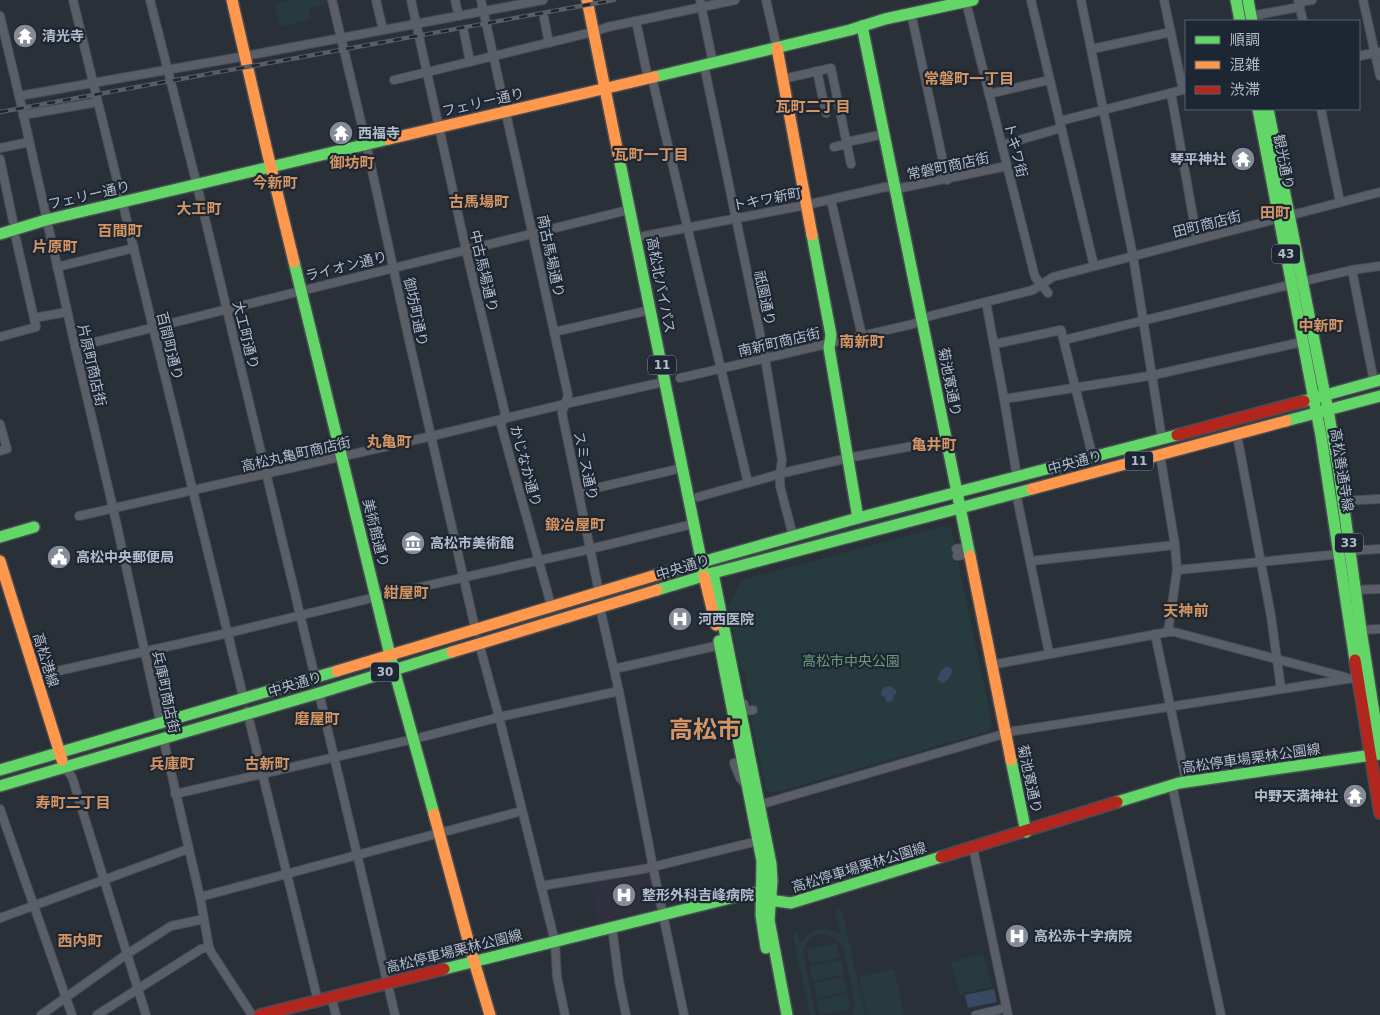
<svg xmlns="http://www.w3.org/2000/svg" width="1380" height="1015" viewBox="0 0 1380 1015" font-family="'DejaVu Sans','Noto Sans JP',sans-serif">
<rect width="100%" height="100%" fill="#2a3038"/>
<polygon fill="#31303e" points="651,871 658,907 598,921 589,882"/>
<g fill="#273a3e">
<polygon points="290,0 327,0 328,4 309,9 311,19 280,27 274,4"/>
<polygon points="917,509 924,510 816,540 815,537"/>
<polygon points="944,526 951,528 992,724 989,731 773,793 766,790 751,718 754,715 745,674 740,668 728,607 742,580"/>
<polygon points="373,668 372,669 252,705 252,703"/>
<path d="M841 908 866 1015H852L855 1002 844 950C834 928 807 929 803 953L814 1010 816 1015H810L793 934 798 933 800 943C811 928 824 926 840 934L835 909Z"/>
<polygon points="837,943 840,958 810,964 807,949"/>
<polygon points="983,954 992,986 960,995 951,962"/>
<polygon points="841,960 844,974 813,981 810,966"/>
<polygon points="894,969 904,1015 867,1015 859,977"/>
<polygon points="844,977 847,992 817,998 814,983"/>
<polygon points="847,994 850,1009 820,1015 817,1000"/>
</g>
<g fill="#384963">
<polygon points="947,666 953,670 949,678 942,684 937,679 942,669"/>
<polygon points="890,686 896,690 896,694 893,696 894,698 891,702 886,701 884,696 880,695 883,688"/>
<polygon points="994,989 997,1002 968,1008 965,995"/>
</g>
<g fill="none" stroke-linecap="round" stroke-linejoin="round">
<g stroke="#484c53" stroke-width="10">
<g id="street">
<polyline points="73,0 244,700"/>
<polyline points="150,0 197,185 315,677"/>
<polyline points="332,0 364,134 409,340 476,632"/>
<polyline points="376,0 383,30"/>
<polyline points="411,0 466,250 505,413 501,425 551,605"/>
<polyline points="455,0 459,16"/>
<polyline points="481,0 568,395 562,413 599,592"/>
<polyline points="700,0 713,63"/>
<polyline points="766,0 777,48"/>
<polyline points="1031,0 1094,266"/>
<polyline points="1081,0 1133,256 1162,439"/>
<polyline points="1164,0 1183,90"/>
<polyline points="1298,0 1303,21"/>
<polyline points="1363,0 1380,76"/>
<polyline points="1299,2 1312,0"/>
<polyline points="968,10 1035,277 1048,293"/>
<polyline points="911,13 947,180"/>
<polyline points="0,16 21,104 77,355 113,508 161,725"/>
<polyline points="1251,16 1300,7"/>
<polyline points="544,18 549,43"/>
<polyline points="636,21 648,78"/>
<polyline points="464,32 470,62"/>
<polyline points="1092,49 1171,32"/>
<polyline points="1359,56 1379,52"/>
<polyline points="704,65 765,358 782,460 780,474 780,486 793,536"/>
<polyline points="817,71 826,113"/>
<polyline points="652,78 748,483"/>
<polyline points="783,79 831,68 851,164"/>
<polyline points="394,80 593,32 608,27 735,0"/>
<polyline points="1171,93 1197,239"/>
<polyline points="989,94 1049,80"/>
<polyline points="19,96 240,57 543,0"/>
<polyline points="1321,109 1340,202"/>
<polyline points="23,115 98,102"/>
<polyline points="1060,121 1186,89"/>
<polyline points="1002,145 1061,128"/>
<polyline points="834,147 846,144 847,142 884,134"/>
<polyline points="0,148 29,142"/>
<polyline points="0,159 13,221"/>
<polyline points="831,200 862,336"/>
<polyline points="644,236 806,205 885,187 901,188 1007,166"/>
<polyline points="57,267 134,248"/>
<polyline points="1352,270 1374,382"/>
<polyline points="986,302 1004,399 1017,477"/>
<polyline points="34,318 67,312"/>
<polyline points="554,332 650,310"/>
<polyline points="0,337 36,327 16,239"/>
<polyline points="1064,340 1313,279 1352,270 1380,266"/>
<polyline points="995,344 1061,330 1093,458"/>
<polyline points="75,347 624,211"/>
<path d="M680 378 913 324 930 316 1033 290 1053 277C1162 249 1271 220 1380 192"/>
<polyline points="1004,399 1149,376 1302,342"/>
<polyline points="0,424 7,449 0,451"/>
<polyline points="1237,435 1271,616 1281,689"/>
<polyline points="1160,455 1175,545 1177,570 1168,632"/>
<polyline points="579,492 682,468"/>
<polyline points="1016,493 1049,653"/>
<polyline points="698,497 787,472 853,457 946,440"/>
<polyline points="1339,501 1380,499"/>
<polyline points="79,516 428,437 565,404 659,383"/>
<polyline points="956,549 968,547"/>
<polyline points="957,556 969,554"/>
<polyline points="1031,561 1175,545"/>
<polyline points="1177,570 1330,555 1362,550 1380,549"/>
<polyline points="1352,590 1380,589"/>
<polyline points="600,608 620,696 653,867 684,1015"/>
<polyline points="1358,630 1380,629"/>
<polyline points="1155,634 1186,781"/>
<polyline points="479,643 499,717 555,942 557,977 565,1015"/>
<polyline points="991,665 1168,632 1174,632 1345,677"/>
<polyline points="614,669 720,645"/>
<polyline points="35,676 228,633 376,597 586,550 693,524"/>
<polyline points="319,693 395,1015"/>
<polyline points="744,704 745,711 753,710"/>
<polyline points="247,711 318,1001"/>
<polyline points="163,737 200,897 209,947 211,952 252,1015"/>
<polyline points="734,763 740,778 746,785"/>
<polyline points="65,767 72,777 146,1015"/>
<polyline points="1172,785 1221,1015"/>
<polyline points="175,794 418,738 504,716 619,691"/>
<polyline points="759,805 1014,731 1360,677"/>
<polyline points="0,809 72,1015"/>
<polyline points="973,848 1008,1015"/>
<polyline points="541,886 644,869 758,841"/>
<polyline points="200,897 522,811"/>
<polyline points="0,918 188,849"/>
<polyline points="612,927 619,981 626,1015"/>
<polyline points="331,997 336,1015"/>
<polyline points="41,1015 127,954 171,926 204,919"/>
<polyline points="97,1015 201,949 209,947"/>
<polyline points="976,1015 1006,1008"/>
</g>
</g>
<g stroke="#484c53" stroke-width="14">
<g id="fast">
<polyline points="1236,0 1240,21"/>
<polyline points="1248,0 1252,21"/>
<polyline points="862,26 970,556"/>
<polyline points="654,77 850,30 885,19 973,0"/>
<polyline points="1258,109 1321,436 1355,660"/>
<polyline points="1268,109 1328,410 1339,473 1361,630 1380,751"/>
<polyline points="618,153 703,569"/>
<polyline points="0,234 46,220 389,139"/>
<polyline points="812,235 831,335 829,348 858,518"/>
<polyline points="294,262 390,655 434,814"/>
<polyline points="1304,401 1380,380"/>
<polyline points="1286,421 1380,396"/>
<polyline points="0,537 34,527"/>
<polyline points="663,573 858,518 1177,435"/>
<polyline points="713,573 771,864 772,881 769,920 787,1015"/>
<polyline points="657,590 713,573 1032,489"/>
<polyline points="719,641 762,861 761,915 766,948"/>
<polyline points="1011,760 1026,832"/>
<polyline points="0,770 337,671"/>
<polyline points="0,786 319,693 452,652"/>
<polyline points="1117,802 1179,783 1379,754"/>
<polyline points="444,969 751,893 761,893 776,901 791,903 941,857"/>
</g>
</g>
<g stroke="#484c53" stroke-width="14">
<g id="slow">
<polyline points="232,0 267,151 294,262"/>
<polyline points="587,0 618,153"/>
<polyline points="777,48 812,235"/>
<polyline points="389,139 654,77"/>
<polyline points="1032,489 1286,421"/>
<polyline points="970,556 1011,760"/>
<polyline points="0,561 62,760"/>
<polyline points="704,576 716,625"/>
<polyline points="452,652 657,590"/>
<polyline points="337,671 663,573"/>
<polyline points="434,814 471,951 490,1015"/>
</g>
</g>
<g stroke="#484c53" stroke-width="14">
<g id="jam">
<polyline points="1177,435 1304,401"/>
<polyline points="1355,660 1380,813"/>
<polyline points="941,857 1117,802"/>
<polyline points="260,1015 444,969"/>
</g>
</g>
<use href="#street" stroke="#5a5e66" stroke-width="8"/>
<use href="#fast" stroke="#63d668" stroke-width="11"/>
<use href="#slow" stroke="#ff974d" stroke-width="11"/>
<use href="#jam" stroke="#b3261e" stroke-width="11"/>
<g stroke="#595d64" stroke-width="4.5">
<polyline id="rail" points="0,112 614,0"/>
</g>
<use href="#rail" stroke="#1d2633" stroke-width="2.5" stroke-dasharray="8" stroke-linecap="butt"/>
</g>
<defs>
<g id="temple-disc" transform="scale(1.25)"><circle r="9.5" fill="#848b96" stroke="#1d2633"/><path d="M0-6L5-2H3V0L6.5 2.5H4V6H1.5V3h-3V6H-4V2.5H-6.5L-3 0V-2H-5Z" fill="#fff"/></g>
<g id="museum-disc" transform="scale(1.25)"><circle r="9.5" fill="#848b96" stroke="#1d2633"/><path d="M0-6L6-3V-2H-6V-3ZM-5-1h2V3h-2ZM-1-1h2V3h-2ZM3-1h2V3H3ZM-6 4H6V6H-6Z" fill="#fff"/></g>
<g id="civic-disc" transform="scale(1.25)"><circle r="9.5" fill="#848b96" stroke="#1d2633"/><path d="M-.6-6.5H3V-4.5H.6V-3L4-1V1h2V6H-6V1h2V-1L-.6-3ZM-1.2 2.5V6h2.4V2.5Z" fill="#fff"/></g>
<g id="hospital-disc" transform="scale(1.25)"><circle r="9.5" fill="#848b96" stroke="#1d2633"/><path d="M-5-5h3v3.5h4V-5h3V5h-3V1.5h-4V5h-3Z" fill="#fff"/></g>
</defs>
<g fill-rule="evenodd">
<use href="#temple-disc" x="25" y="36"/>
<use href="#temple-disc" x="341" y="133"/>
<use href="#temple-disc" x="1243" y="159"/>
<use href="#museum-disc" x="413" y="543"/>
<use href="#civic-disc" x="59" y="557"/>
<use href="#hospital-disc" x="680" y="619"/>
<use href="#temple-disc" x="1355" y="796"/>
<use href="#hospital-disc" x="624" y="895"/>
<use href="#hospital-disc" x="1017" y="936"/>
</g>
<g text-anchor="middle" stroke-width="4.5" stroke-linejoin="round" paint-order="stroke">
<g fill="#1d2633" stroke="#878f9c" stroke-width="1">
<rect x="1272" y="244.5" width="28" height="19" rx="4"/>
<rect x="648" y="355.5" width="28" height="19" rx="4"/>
<rect x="1125" y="451.5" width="28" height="19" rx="4"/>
<rect x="1335" y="533.5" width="28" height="19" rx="4"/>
<rect x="371" y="662.5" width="28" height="19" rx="4"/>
</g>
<g font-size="12" font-weight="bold" fill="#b4bcc9">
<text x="1286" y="258">43</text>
<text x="662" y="369">11</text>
<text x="1139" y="465">11</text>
<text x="1349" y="547">33</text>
<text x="385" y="676">30</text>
</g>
<g font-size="14" font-weight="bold" fill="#b4bcc9" stroke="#1d2633" text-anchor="start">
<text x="42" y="41">清光寺</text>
<text x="358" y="138">西福寺</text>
<text x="1226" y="164" text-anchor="end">琴平神社</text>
<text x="430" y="548">高松市美術館</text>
<text x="76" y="562">高松中央郵便局</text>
<text x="698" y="624">河西医院</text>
<text x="1338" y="801" text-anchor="end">中野天満神社</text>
<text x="642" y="900">整形外科吉峰病院</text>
<text x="1034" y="941">高松赤十字病院</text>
</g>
<g font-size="14" fill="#b4bcc9" stroke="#1d2633">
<text transform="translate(483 102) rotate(-13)" y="5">フェリー通り</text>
<text transform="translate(1016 150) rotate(76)" y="5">トキワ街</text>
<text transform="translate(1284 162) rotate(79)" y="5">観光通り</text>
<text transform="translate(948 166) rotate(-12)" y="5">常磐町商店街</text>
<text transform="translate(89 195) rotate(-13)" y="5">フェリー通り</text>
<text transform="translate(767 199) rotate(-11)" y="5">トキワ新町</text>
<text transform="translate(1207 224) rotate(-14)" y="5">田町商店街</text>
<text transform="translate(551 256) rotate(78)" y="5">南古馬場通り</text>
<text transform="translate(346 266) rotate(-14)" y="5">ライオン通り</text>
<text transform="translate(484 271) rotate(77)" y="5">中古馬場通り</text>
<text transform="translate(661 285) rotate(79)" y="5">高松北バイパス</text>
<text transform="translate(765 298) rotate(78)" y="5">祇園通り</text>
<text transform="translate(416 312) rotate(78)" y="5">御坊町通り</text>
<text transform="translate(246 335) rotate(76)" y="5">大工町通り</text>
<text transform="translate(779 342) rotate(-13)" y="5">南新町商店街</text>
<text transform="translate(170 346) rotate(76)" y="5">百間町通り</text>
<text transform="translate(92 365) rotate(77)" y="5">片原町商店街</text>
<text transform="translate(950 382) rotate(79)" y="5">菊池寛通り</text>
<text transform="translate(296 454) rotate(-13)" y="5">高松丸亀町商店街</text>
<text transform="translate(1075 462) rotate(-15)" y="5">中央通り</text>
<text transform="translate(526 466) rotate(75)" y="5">かじなか通り</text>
<text transform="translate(586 466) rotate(78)" y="5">スミス通り</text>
<text transform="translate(1342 470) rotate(81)" y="5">高松善通寺線</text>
<text transform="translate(376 533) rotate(76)" y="5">美術館通り</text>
<text transform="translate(683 567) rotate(-17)" y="5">中央通り</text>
<text transform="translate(46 660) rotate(73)" y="5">高松港線</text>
<text transform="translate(295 684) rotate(-17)" y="5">中央通り</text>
<text transform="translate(166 692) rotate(78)" y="5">兵庫町商店街</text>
<text transform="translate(1251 758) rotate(-8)" y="5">高松停車場栗林公園線</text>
<text transform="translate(1030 779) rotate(78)" y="5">菊池寛通り</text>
<text transform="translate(859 867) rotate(-17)" y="5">高松停車場栗林公園線</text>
<text transform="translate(454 951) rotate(-14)" y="5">高松停車場栗林公園線</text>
</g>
<g font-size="14" fill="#6b9a76" stroke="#1d2633">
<text x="851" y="666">高松市中央公園</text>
</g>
<g font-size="15" font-weight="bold" fill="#d59563" stroke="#1d2633">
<text x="969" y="84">常磐町一丁目</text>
<text x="813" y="112">瓦町二丁目</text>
<text x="651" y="160">瓦町一丁目</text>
<text x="352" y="168">御坊町</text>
<text x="275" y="188">今新町</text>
<text x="479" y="207">古馬場町</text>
<text x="199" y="214">大工町</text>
<text x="1275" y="218">田町</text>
<text x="120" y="236">百間町</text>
<text x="55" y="252">片原町</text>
<text x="1321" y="331">中新町</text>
<text x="862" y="347">南新町</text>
<text x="389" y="447">丸亀町</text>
<text x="934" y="450">亀井町</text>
<text x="575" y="530">鍛冶屋町</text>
<text x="406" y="598">紺屋町</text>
<text x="1186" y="616">天神前</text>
<text x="317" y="724">磨屋町</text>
<text x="172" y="769">兵庫町</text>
<text x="267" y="769">古新町</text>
<text x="73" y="808">寿町二丁目</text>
<text x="80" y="946">西内町</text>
</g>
<g font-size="24" font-weight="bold" fill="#d59563" stroke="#1d2633">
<text x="705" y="738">高松市</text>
</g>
</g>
<rect x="1185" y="20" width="175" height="90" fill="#1d2633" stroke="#59626f"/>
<rect x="1195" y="36" width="25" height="8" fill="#63d668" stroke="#59626f"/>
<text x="1230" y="45" font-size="15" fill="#b4bcc9">順調</text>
<rect x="1195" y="61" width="25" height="8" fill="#ff974d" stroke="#59626f"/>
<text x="1230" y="70" font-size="15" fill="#b4bcc9">混雑</text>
<rect x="1195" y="86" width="25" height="8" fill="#b3261e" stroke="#59626f"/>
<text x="1230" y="95" font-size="15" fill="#b4bcc9">渋滞</text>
</svg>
